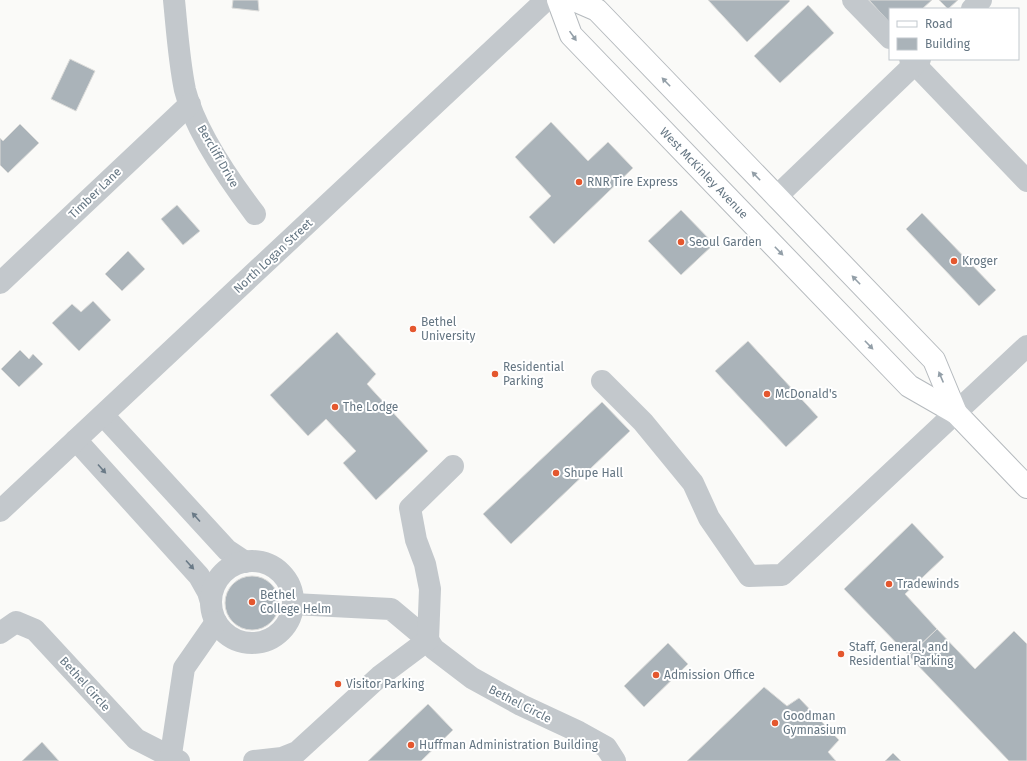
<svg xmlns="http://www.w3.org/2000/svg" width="1027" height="761" viewBox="0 0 1027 761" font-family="'Fira Sans',sans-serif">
<rect width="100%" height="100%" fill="#fafaf8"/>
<g fill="#aab3b9" stroke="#dcdcda">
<polygon points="233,0 258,0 259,11 232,8"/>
<polygon points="708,0 789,0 790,1 747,42"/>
<polygon points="869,0 932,0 922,9 890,9 890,23"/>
<polygon points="939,0 958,0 948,9"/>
<polygon points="808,5 834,33 780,83 754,56"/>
<polygon points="70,59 95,71 76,111 51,99"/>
<polygon points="551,122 588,161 608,142 633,168 554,244 529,217 551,196 515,157"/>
<polygon points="20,124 39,143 8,173 0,165 0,138 3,141"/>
<polygon points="177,205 200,231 183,245 161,219"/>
<polygon points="681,210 714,244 681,275 648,241"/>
<polygon points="922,213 996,290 979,306 906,229"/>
<polygon points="128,251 145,269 122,291 105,274"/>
<polygon points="93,301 111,320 79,351 52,323 72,304 81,312"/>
<polygon points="337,332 376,374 367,384 428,451 376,500 343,463 356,451 326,419 308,436 270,395"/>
<polygon points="748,341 818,417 786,447 715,371"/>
<polygon points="20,350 29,359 33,354 43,364 19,387 1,369"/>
<polygon points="602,402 630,431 511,544 483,514"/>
<polygon points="912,523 944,557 905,594 937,629 909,656 844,589"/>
<circle cx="252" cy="603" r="27"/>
<polygon points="937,629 975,669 1014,631 1027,644 1027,761 1009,761 909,656"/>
<polygon points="668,643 688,664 644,707 624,686"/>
<polygon points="764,687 787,706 799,698 839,740 828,752 836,761 687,761"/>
<polygon points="428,704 453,730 421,761 368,761"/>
<polygon points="42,742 59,761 22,761"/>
<polygon points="893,753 901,761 885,761"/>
</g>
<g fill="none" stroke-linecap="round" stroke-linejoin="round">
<g stroke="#b5babe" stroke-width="24">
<g id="major">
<path id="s1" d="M558 0 571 35 909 386 956 413 1027 487"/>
<polyline points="574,0 597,10 934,360 956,413"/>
</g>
</g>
<g stroke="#c3c8cc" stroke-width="22">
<path d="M174 0C177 30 179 61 185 90 195 131 230 181 255 214"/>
<polyline points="853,0 890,38"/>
<polyline points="972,9 981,0"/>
<polyline points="910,59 1027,181"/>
<polyline points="776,197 920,59"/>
<polyline points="0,283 190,104"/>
<polyline points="602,381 643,422 693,483 709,518 749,576 782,575 1027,346"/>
<polyline points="103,415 227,550 245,562"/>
<polyline points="76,440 199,576 208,592 211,602"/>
<polyline points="0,511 546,0"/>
<circle cx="252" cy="602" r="41"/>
<polyline points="293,604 391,609 428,640 434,649 472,678 521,705 579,732 606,747 615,761"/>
<polyline points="0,633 16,622 35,630 136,739 179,761"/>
<polyline points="170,761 184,668 216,622"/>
<polyline points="254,761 282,758 297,752 380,676 428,640 430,589 425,564 416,540 410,508 453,466"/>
</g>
<use href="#major" stroke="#fff" stroke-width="22"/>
</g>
<defs><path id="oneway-solid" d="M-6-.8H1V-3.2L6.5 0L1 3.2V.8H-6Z"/></defs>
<g fill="#939fa8">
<use href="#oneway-solid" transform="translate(573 36) rotate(55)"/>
<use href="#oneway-solid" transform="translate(666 82) rotate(-134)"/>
<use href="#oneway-solid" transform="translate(756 176) rotate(-134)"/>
<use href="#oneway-solid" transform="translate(779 251) rotate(46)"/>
<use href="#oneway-solid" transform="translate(856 280) rotate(-134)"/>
<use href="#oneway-solid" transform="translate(869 345) rotate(46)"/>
<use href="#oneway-solid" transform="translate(941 377) rotate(-113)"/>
</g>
<g fill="#6a7a87">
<use href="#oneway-solid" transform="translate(102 469) rotate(48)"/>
<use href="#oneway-solid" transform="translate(196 517) rotate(-132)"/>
<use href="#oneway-solid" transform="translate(190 565) rotate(48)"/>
</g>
<g fill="#e4572e" stroke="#fff" stroke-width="1.5">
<circle cx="579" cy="182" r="4"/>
<circle cx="681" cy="242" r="4"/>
<circle cx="954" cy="261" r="4"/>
<circle cx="413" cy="329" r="4"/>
<circle cx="495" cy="374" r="4"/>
<circle cx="767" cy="394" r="4"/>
<circle cx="335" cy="407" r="4"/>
<circle cx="556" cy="473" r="4"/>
<circle cx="889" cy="584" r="4"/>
<circle cx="252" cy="602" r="4"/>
<circle cx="841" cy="654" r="4"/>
<circle cx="656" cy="675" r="4"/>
<circle cx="338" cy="684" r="4"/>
<circle cx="775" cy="723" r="4"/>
<circle cx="411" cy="745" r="4"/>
</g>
<g text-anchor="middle" stroke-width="4" stroke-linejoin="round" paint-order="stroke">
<g font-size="12" fill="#657683" stroke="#fff">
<text transform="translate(218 156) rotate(60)" y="4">Bercliff Drive</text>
<text dy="4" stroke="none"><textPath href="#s1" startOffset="229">West McKinley Avenue</textPath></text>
<text transform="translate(95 193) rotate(-44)" y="4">Timber Lane</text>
<text transform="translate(273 256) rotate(-43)" y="4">North Logan Street</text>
<text transform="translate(85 684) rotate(48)" y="4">Bethel Circle</text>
<text transform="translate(520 704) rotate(27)" y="4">Bethel Circle</text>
</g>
<g font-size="12" fill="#657683" stroke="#fff" text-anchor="start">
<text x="587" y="186">RNR Tire Express</text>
<text x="689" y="246">Seoul Garden</text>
<text x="962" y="265">Kroger</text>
<text x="421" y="326">Bethel<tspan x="421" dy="14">University</tspan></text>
<text x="503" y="371">Residential<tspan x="503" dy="14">Parking</tspan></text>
<text x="775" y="398">McDonald's</text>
<text x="343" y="411">The Lodge</text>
<text x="564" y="477">Shupe Hall</text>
<text x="897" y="588">Tradewinds</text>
<text x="260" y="599">Bethel<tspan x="260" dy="14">College Helm</tspan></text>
<text x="849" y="651">Staff, General, and<tspan x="849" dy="14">Residential Parking</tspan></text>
<text x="664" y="679">Admission Office</text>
<text x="346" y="688">Visitor Parking</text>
<text x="783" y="720">Goodman<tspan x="783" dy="14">Gymnasium</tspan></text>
<text x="419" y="749">Huffman Administration Building</text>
</g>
</g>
<rect x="889" y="8" width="130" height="52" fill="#ffffff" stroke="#c1c8cd"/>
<rect x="897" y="21" width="20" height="6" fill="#ffffff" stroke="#c1c8cd"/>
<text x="925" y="28" font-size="12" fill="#657683">Road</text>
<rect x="897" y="38" width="20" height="12" fill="#aab3b9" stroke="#c1c8cd"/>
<text x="925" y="48" font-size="12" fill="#657683">Building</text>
</svg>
